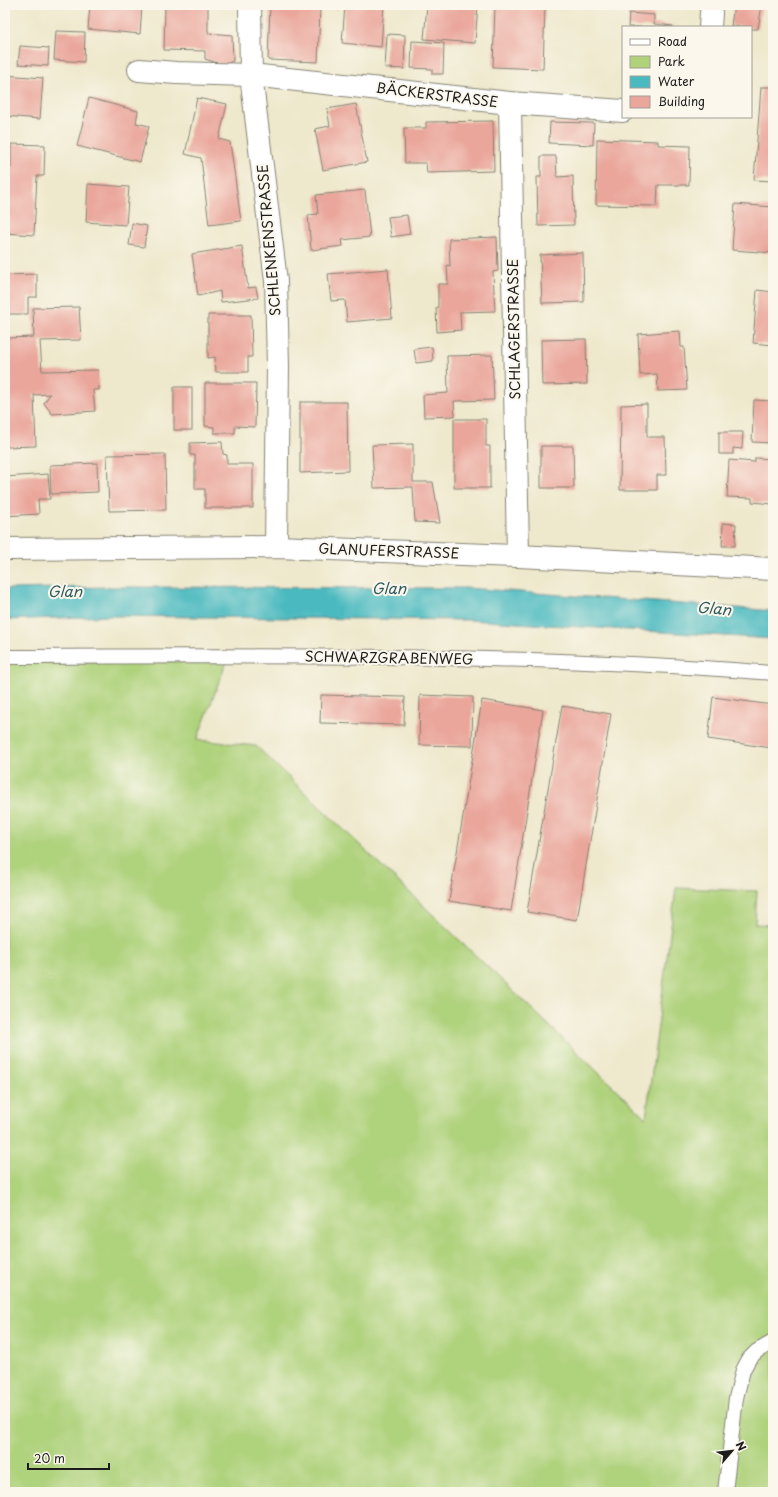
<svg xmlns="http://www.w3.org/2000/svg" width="778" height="1497" viewBox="0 0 778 1497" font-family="'Playpen Sans',sans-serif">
<rect width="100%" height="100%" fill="#fbf7ec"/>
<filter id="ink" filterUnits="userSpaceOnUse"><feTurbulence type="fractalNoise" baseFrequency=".025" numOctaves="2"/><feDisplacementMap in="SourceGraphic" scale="8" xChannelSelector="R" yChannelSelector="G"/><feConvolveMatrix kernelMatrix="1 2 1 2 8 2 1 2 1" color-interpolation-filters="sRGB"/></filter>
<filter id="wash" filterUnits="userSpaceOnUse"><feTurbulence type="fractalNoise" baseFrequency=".012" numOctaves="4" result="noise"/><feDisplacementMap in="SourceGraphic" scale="16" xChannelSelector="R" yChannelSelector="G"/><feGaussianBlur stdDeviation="0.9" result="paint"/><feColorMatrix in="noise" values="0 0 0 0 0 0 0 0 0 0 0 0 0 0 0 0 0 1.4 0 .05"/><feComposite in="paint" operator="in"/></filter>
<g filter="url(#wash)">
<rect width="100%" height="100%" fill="#eee8cc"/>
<polygon fill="#afd27b" stroke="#66774c" points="227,661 197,740 256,746 646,1118 676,888 757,891 755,924 773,925 773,1492 5,1492 5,662"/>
<polygon fill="#4bbac0" stroke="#346b6e" points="109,587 467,588 750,609 773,611 773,639 468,620 111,616 5,620 5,589"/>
<g id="blocks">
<g fill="#eaa69b">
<polygon points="90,5 142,5 140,34 88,29"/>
<polygon points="165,5 208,5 208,33 232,35 233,61 223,65 205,59 205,51 164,50"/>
<polygon points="320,5 338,5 338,9 320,8"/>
<polygon points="345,5 384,5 381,47 342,43"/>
<polygon points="427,5 478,5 475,43 424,39"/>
<polygon points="495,5 545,6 543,69 493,67"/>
<polygon points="734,5 762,5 758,29 751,29 751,27 731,26"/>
<polygon points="270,6 320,8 318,62 268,60"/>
<polygon points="629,13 654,15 654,24 673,26 673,27 628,27"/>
<polygon points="56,31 85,32 84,62 54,60"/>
<polygon points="387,34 405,35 404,69 385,68"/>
<polygon points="412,41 444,43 443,74 432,74 432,69 411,68"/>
<polygon points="20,46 49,48 48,66 18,64"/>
<polygon points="5,75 43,78 40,119 5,116"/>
<polygon points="761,87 773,87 773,181 754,180"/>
<polygon points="89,98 138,111 136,123 149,126 140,162 77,146"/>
<polygon points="197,98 227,104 219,139 230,142 241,221 209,225 201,158 185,154"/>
<polygon points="356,104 367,162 323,170 315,129 330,126 327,109"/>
<polygon points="493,121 494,171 427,173 426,163 405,163 404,128 426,128 426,122"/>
<polygon points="550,122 594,123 593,145 549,143"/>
<polygon points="597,139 658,141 658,145 690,146 689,185 658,185 657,206 596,205"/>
<polygon points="11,144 45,145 44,176 37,176 34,235 5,233 5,168 11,168"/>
<polygon points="541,156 556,156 557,177 573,176 574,225 538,226 537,177 541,177"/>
<polygon points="88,184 129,187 126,225 86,222"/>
<polygon points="365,190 370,237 342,240 343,246 311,250 308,215 318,214 316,195"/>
<polygon points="735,204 773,207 773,253 732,250"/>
<polygon points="407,215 410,234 391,237 388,217"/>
<polygon points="132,223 147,226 144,247 129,245"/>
<polygon points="497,237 498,271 493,272 495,311 460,312 461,330 437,332 436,308 438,308 438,284 448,284 447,265 450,266 449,239"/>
<polygon points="242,246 248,288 256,287 258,298 221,302 220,291 198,296 192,254"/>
<polygon points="583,253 584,302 542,303 540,255"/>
<polygon points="388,269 392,318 347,322 345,300 331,301 328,274"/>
<polygon points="37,274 37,297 28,297 28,314 5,314 5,275"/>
<polygon points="757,290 773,292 773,345 753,343"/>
<polygon points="79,307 81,340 40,341 42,371 98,370 99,390 93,390 95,411 52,414 44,403 50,394 34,395 36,446 5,447 5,338 34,337 33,308"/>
<polygon points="208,315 251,315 252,357 248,357 248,372 216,372 215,357 208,358"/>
<polygon points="680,331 681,347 684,347 687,390 658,391 657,374 640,375 638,334"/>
<polygon points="586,339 587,384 542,385 541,340"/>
<polygon points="432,347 433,361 416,363 414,349"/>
<polygon points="492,355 494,400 454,401 455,416 424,417 423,395 448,393 447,356"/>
<polygon points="205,383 256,383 255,427 235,426 235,433 214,433 214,427 205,426"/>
<rect x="174" y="387" width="18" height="43"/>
<polygon points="754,400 773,401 773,443 752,442"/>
<polygon points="300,402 347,402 348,471 300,473"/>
<polygon points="647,404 647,437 665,437 666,475 657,475 657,490 620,490 621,405"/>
<polygon points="454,419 486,419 486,446 490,446 490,488 454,488"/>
<polygon points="719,432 743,432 742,449 733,448 733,454 719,454"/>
<polygon points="222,442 223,454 227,455 227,464 253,464 253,508 205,508 205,489 195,489 195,455 190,455 190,443"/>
<polygon points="413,444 413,482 433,482 440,523 415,522 413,487 374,488 372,445"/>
<polygon points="541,446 573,446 574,488 541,488"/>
<polygon points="165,454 166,510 109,511 107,455"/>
<polygon points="755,458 773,459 773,504 752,502 752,498 727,497 729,460 755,462"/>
<polygon points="97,463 98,492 51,494 50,465"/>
<polygon points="48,474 50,499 38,499 39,514 5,516 5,477"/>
<polygon points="723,523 736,524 735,546 722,546"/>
<polygon points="321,695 405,697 404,725 320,723"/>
<polygon points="420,695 473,697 472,746 419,745"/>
<polygon points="713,697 773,705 772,748 708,739"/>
<polygon points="482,700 543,710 511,911 449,901"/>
<polygon points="562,706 611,714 577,920 527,912"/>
</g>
</g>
</g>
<g filter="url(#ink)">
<use href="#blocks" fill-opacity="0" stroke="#858274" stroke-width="1"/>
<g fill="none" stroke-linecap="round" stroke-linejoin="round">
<g stroke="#858274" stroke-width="16">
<g id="service">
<path d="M5 657C261 656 518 653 773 673"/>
<polyline points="725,1492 736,1398 743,1370 749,1359 757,1351 773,1342"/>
</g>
</g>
<g stroke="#858274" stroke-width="24">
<g id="minor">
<polyline points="250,5 251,75 276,281 278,366 276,547"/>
<polyline points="710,27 711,13"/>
<polyline points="139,70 176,73 251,75 510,103 623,111"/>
<polyline points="510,103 518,556"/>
<polyline points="5,549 276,547 518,556 773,569"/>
</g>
</g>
<use href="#service" stroke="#fff" stroke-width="14"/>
<use href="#minor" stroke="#fff" stroke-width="22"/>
</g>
</g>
<g text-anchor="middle" stroke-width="4" stroke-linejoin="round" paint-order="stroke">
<g font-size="14" fill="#1c1c1c" stroke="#fbf7ec">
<text transform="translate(437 95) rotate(7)" y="5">BÄCKERSTRASSE</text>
<text transform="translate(269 240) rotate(-95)" y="5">SCHLENKENSTRASSE</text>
<text transform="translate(514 329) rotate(-91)" y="5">SCHLAGERSTRASSE</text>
<text transform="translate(389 551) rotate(2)" y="5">GLANUFERSTRASSE</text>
<text transform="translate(389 658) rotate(1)" y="5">SCHWARZGRABENWEG</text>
</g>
<g font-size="15" font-style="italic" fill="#2f5b5e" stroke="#fbf7ec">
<text x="389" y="594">Glan</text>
<text x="65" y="597">Glan</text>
<text transform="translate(714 609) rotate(5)" y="5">Glan</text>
</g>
</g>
<rect width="778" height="1497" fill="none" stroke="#fbf7ec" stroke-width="20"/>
<rect x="622" y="26" width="130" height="92" fill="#fbf7ec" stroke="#a29f99"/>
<rect x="630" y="39" width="20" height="6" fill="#ffffff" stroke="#a29f99"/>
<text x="658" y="46" font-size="12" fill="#1c1c1c">Road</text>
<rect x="630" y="56" width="20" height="12" fill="#afd27b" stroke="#a29f99"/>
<text x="658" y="66" font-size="12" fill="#1c1c1c">Park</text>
<rect x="630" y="76" width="20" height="12" fill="#4bbac0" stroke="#a29f99"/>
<text x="658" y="86" font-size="12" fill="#1c1c1c">Water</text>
<rect x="630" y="96" width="20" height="12" fill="#eaa69b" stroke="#a29f99"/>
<text x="658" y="106" font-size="12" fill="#1c1c1c">Building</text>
<g transform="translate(732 1451) rotate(62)" stroke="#fbf7ec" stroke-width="3" paint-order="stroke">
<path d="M0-3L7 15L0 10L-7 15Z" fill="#1c1c1c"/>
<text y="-6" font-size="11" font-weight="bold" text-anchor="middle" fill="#1c1c1c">N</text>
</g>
<path d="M28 1463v6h81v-6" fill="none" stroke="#1c1c1c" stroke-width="2"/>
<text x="34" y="1463" font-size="12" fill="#1c1c1c" stroke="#fbf7ec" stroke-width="3" paint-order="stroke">20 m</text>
</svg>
